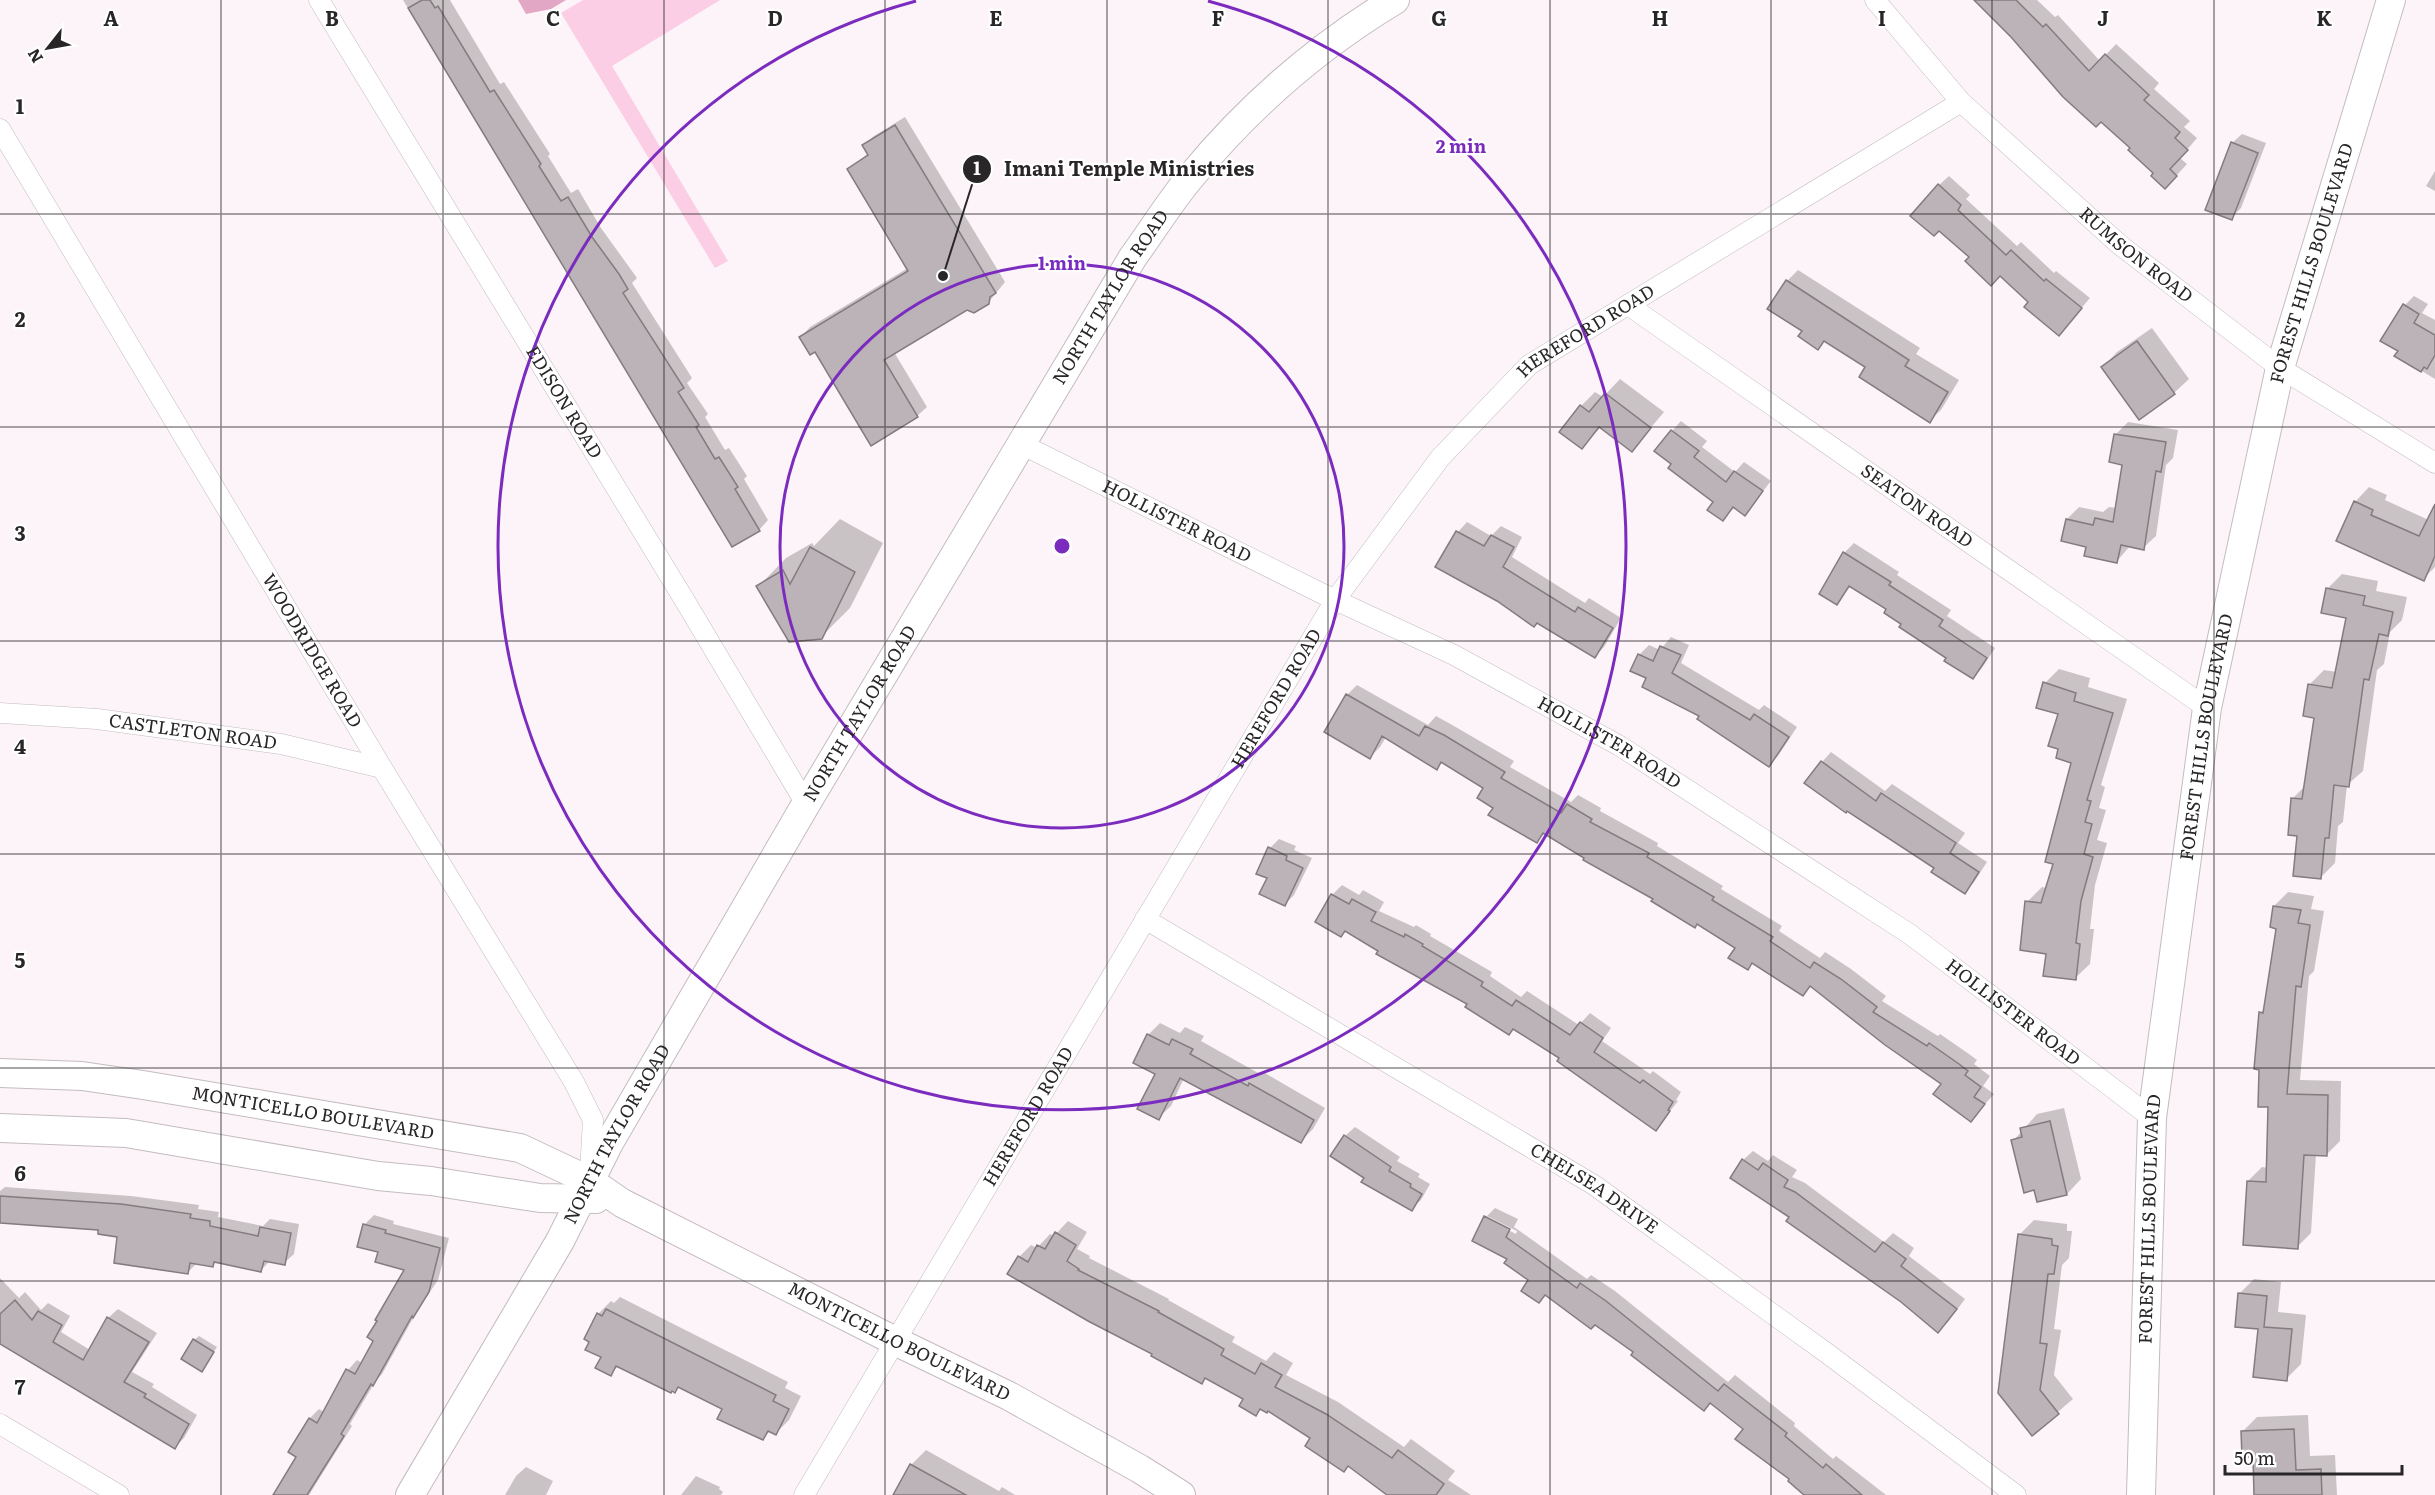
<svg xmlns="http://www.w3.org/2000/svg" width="2435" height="1495" viewBox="0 0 2435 1495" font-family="Literata,serif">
<rect width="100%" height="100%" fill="#fcf4f8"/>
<polygon fill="#fccee5" points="583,0 720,0 612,66 728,261 715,268 561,13"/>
<polygon fill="#e3a7c6" points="518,0 566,0 551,9 526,14"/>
<g fill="#0003" fill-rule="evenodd">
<polygon points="403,0 450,0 500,84 504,82 550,154 548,156 571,193 578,189 601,228 637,278 632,283 692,378 687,383 708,414 705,417 725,450 729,448 747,476 744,479 768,520 759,530 733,545"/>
<polygon points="1976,0 2037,0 2055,17 2058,15 2100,61 2116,44 2159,83 2154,89 2190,121 2184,127 2197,138 2180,158 2187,164 2176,176 2155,173 2132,148"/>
<polygon points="905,117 1005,282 988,303 967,309 894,352 927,407 917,416 815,350 801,337 810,327 908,268 848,169 869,153 864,145 874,136"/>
<polygon points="2242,134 2266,143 2241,208 2231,218 2232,143"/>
<polygon points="2435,171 2435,191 2426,186"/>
<polygon points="1949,176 1970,195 1966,199 2017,246 2021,242 2054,273 2056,271 2090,298 2059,334 2000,274 1971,257 1939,185"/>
<polygon points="1798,270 1920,348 1916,354 1959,380 1941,410 1929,421 1867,367 1826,340 1818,348 1804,331 1787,281"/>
<polygon points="2414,296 2428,304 2422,313 2435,320 2435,379 2397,356 2400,351 2405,305"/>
<polygon points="2152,328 2189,379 2174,393 2103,367 2117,352"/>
<polygon points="1620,379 1664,412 1632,450 1601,427 1582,447 1581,406 1595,392 1603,397"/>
<polygon points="1681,421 1707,441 1702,447 1735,472 1744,462 1771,481 1745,514 1735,507 1723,519 1715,502 1673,464 1672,431"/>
<polygon points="2128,422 2178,430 2173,458 2166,465 2156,536 2143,548 2130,546 2117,561 2088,546 2067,519 2079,507 2103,512 2109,507 2117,508 2124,464 2116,434"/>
<polygon points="2369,487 2387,495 2385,500 2433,522 2435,519 2435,567 2423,579 2355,502"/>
<polygon points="840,519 883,543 850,608 821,637 758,587 786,558 812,543 814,546"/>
<polygon points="1467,522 1491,536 1501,526 1522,537 1512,557 1585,603 1589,598 1621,618 1604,647 1595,656 1458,532"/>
<polygon points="1854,543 1899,572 1897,575 1951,610 1947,616 1995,648 1982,668 1973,678 1903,624 1889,609 1851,586 1836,603 1821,593 1844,553"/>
<polygon points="2342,574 2378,581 2376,591 2407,597 2402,620 2390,632 2384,664 2377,670 2363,771 2347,785 2343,822 2338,826 2335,863 2320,878 2298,835 2292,799 2306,785 2316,716 2309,685 2324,670 2337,672 2347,617 2327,589"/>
<polygon points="1671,637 1689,645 1681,663 1759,710 1764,705 1797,727 1778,756 1769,765 1648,678 1639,655 1649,645 1660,650"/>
<polygon points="2059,669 2090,678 2088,687 2127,699 2101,785 2105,787 2099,808 2106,810 2097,840 2107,843 2095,885 2090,929 2094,929 2090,964 2075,978 2027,902 2042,887 2047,888 2054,863 2073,762 2060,748 2060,713 2045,683"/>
<polygon points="1357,685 1428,725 1436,716 1454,726 1514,761 1510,767 1571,802 1578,795 1601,808 1600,811 1658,843 1657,846 1723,886 1721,889 1782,926 1779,931 1820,958 1825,952 1851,969 1886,996 1882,1001 1938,1036 1940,1034 1969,1054 1977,1060 1974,1064 1990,1076 1983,1086 1994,1094 1971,1120 1943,1084 1812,985 1803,994 1754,962 1748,968 1737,947 1545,833 1537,841 1495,807 1485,787 1443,762 1437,768 1386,737 1380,747 1370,757 1347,695"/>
<polygon points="1831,752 1885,791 1892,784 1965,833 1958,843 1987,862 1974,882 1965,892 1936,867 1822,762"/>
<polygon points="1279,839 1296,846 1294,850 1312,858 1294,895 1285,904 1269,878 1270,848"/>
<polygon points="1342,885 1359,895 1363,890 1384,902 1379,911 1414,927 1416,925 1431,934 1430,936 1492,972 1490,976 1521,997 1527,991 1579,1025 1590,1013 1611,1028 1602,1041 1650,1074 1653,1071 1681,1092 1676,1100 1678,1101 1656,1129 1561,1058 1514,1028 1509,1034 1469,1003 1380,950 1346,930 1341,935 1332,895"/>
<polygon points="2288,892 2314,896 2311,909 2324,911 2314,971 2309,976 2300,1080 2341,1081 2340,1141 2326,1155 2316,1154 2311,1233 2297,1247 2248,1181 2262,1167 2268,1168 2270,1105 2260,1013 2266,1008 2278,927 2274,906"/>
<polygon points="1160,1023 1180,1033 1185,1027 1204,1036 1201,1041 1260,1074 1263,1072 1325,1108 1313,1129 1301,1141 1184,1078 1171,1106 1158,1118 1157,1073 1148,1035"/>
<polygon points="2064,1108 2081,1179 2067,1194 2013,1141 2037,1114"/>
<polygon points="1355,1127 1400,1157 1397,1161 1420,1174 1418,1177 1430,1184 1421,1200 1411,1209 1366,1178 1345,1136"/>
<polygon points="1753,1151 1768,1161 1773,1155 1797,1170 1792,1177 1805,1183 1884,1242 1893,1233 1914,1248 1909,1256 1965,1299 1948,1322 1938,1331 1791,1216 1743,1160"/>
<polygon points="5,1187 131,1196 199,1205 198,1209 219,1212 218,1217 263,1226 270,1219 299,1224 294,1254 284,1263 271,1260 261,1270 217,1261 212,1266 197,1263 188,1272 119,1236 100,1228 0,1223 0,1191"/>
<path d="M1495 1208 1518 1219 1514 1227 1587 1279 1591 1275 1615 1291 1728 1382 1735 1375 1795 1423 1794 1426 1833 1459 1836 1456 1886 1495H1806L1745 1429 1730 1416 1595 1323 1546 1294 1539 1301 1530 1279 1509 1258 1486 1217ZM1487 1216 1517 1231 1516 1234 1487 1219Z"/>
<polygon points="374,1215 394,1221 393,1224 449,1238 438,1280 417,1311 382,1374 375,1382 350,1424 352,1426 309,1495 275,1495 298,1456 290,1452 310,1418 319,1409 324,1412 348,1370 357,1360 362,1363 375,1341 407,1269 380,1251 364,1225"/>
<polygon points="2034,1220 2067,1224 2067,1231 2072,1231 2069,1258 2062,1265 2054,1329 2061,1330 2054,1375 2073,1399 2032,1434 2019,1235"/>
<polygon points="1068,1221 1087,1232 1077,1249 1090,1256 1089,1258 1169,1299 1168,1300 1224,1331 1235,1337 1232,1342 1266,1361 1274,1352 1293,1363 1286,1375 1338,1402 1404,1447 1411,1439 1455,1471 1448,1480 1471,1495 1390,1495 1349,1465 1344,1470 1312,1438 1269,1410 1262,1408 1256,1414 1245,1399 1207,1377 1201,1382 1155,1353 1019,1257 1031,1245 1037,1248 1050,1234 1054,1236"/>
<polygon points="0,1278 19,1298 25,1292 41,1310 48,1303 70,1316 61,1332 90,1350 108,1318 118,1309 157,1333 132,1372 154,1384 152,1387 197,1415 184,1438 175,1447 0,1338"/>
<polygon points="2254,1279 2281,1282 2278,1312 2306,1315 2301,1364 2286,1379 2240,1293"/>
<polygon points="620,1297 788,1382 785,1388 801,1396 789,1420 776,1433 770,1431 763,1439 724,1408 680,1386 675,1391 619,1365 611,1374 603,1356 598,1314 611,1301 614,1303"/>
<polygon points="199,1336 217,1347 202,1370 194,1340"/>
<polygon points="2308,1415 2310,1456 2335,1455 2337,1495 2256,1495 2254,1455 2243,1431 2257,1417"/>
<polygon points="926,1450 999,1491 1002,1487 1015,1495 895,1495 911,1465"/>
<polygon points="526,1467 553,1481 546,1495 505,1495 516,1476"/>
<polygon points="696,1476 720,1487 719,1489 723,1492 721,1495 681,1495"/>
</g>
<g fill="#bbb3b7" stroke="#837b7f" stroke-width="1.5">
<polygon points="422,0 430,0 435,8 438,6 490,92 494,90 541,164 539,166 561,201 568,197 592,237 619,274 628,289 623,293 684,388 678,392 699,425 696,427 715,459 719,457 738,487 735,489 760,531 732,547 408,8"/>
<polygon points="1974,0 2016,0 2043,27 2046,24 2089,71 2105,54 2149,95 2144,100 2180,132 2175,138 2188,150 2170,169 2177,176 2165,189 2151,176 2153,173 2128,150 2130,148 2101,122 2096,127 2063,97 2011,37"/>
<polygon points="895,125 996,293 990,297 989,304 974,313 967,310 884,360 918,417 871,446 815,352 810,355 799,337 908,271 847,169 868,155 862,145"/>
<polygon points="2231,142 2258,153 2232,220 2205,210"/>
<polygon points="1938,184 1961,205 1958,210 2006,255 2011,250 2044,281 2046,279 2082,308 2059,336 2024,307 2028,302 2000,276 1991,286 1965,261 1969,257 1939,231 1934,236 1910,216"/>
<polygon points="1786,280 1909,360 1905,366 1948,392 1930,423 1859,377 1865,367 1824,341 1818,350 1798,336 1802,331 1767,309"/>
<polygon points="2403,304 2419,314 2414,323 2435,335 2435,355 2427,369 2424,367 2421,372 2394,356 2398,351 2380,341"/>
<polygon points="2137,341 2175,394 2139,420 2101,367"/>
<polygon points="1605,393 1651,428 1632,452 1599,427 1582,449 1559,432 1580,405 1589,412"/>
<polygon points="1671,430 1699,451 1694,457 1726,482 1734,471 1763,491 1745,516 1733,507 1723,521 1707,510 1713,502 1668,468 1671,464 1654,451"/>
<polygon points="2114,434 2166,442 2161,472 2156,471 2144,550 2121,545 2117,563 2084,556 2086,547 2061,541 2066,519 2093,525 2095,518 2113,522 2122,465 2109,462"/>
<polygon points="2354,501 2373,510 2371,515 2419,536 2435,504 2435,556 2424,581 2336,541"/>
<polygon points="1456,531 1484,546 1491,535 1514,547 1503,567 1575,612 1578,607 1613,628 1595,658 1537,623 1534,627 1497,601 1435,567"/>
<polygon points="810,547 855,572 822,639 789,642 756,586 783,570 790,584"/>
<polygon points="1843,552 1891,582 1889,585 1943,620 1939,626 1987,658 1973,679 1944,661 1946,658 1899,627 1901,624 1884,613 1886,609 1849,586 1837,605 1819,594"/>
<polygon points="2326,588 2365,596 2363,605 2393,612 2388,636 2379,634 2369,680 2364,679 2349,787 2334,785 2329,838 2325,838 2321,879 2293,876 2297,836 2288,835 2291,798 2302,799 2314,718 2303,716 2308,684 2332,688 2346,618 2321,613"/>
<polygon points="1660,646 1681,655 1672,673 1750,720 1754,714 1789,737 1769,767 1697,719 1699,716 1642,687 1646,678 1630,671 1638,654 1653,661"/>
<polygon points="2043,682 2076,693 2074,701 2113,713 2087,800 2091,801 2085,822 2092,824 2084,854 2093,857 2081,901 2076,943 2080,944 2076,980 2043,976 2046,954 2020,950 2025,901 2041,903 2053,864 2045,862 2071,763 2056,758 2058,749 2048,746 2058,714 2036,708"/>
<polygon points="1346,694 1419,736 1425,726 1444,735 1505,772 1501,778 1561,813 1567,804 1592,819 1590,822 1649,853 1647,857 1714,897 1712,900 1773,937 1770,941 1810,968 1814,962 1841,979 1877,1007 1873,1012 1927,1046 1929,1043 1959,1064 1968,1071 1965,1075 1981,1087 1974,1097 1985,1104 1971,1122 1933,1094 1941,1084 1885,1045 1810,986 1803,996 1752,963 1748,970 1728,958 1735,948 1697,924 1695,928 1651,901 1653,899 1583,860 1584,858 1543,833 1537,843 1488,815 1493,808 1477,798 1483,788 1441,762 1437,770 1382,736 1370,759 1324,732"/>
<polygon points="1821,761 1876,801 1881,793 1956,843 1950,853 1979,872 1965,894 1931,872 1934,868 1847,811 1846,813 1804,783"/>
<polygon points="1268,847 1287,856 1286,860 1303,868 1285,906 1259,894 1267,878 1256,874"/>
<polygon points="1331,894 1349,904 1352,899 1376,912 1371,921 1404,937 1405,934 1423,944 1422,946 1483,982 1481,986 1512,1006 1516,1000 1570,1035 1580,1022 1603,1038 1594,1052 1640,1083 1643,1080 1673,1102 1668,1110 1670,1111 1656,1131 1557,1061 1559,1058 1513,1029 1509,1035 1465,1007 1467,1004 1376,954 1378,951 1345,931 1341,937 1315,922"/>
<polygon points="2273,906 2301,910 2298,923 2310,925 2301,987 2296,986 2287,1094 2328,1095 2327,1156 2304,1155 2298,1249 2243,1245 2247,1181 2266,1182 2268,1107 2258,1107 2259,1070 2254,1069 2259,1012 2263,1013 2276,929 2270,927"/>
<polygon points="1147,1034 1169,1045 1172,1039 1193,1049 1190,1054 1248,1086 1249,1083 1314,1120 1301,1143 1180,1078 1159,1120 1137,1109 1155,1074 1133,1063"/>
<polygon points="2050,1121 2067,1195 2037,1202 2034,1190 2024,1193 2011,1140 2022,1137 2020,1128"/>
<polygon points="1344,1135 1391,1167 1389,1171 1411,1184 1410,1187 1422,1194 1412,1211 1361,1182 1364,1178 1330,1156"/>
<polygon points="1742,1159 1758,1170 1763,1163 1788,1180 1784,1187 1795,1192 1875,1252 1883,1242 1906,1259 1901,1266 1957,1309 1938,1333 1901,1302 1786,1221 1789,1217 1730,1178"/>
<polygon points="0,1196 121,1204 191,1214 190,1218 210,1221 210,1226 258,1236 260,1227 291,1233 285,1265 264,1261 261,1272 214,1262 213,1267 190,1263 188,1274 114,1263 117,1237 98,1234 98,1230 0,1223"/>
<polygon points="1484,1216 1510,1229 1506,1237 1577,1288 1580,1283 1606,1301 1718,1391 1724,1384 1787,1433 1785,1436 1823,1468 1826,1464 1862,1495 1804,1495 1788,1481 1789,1479 1735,1439 1743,1429 1710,1403 1704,1411 1631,1355 1633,1352 1595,1325 1591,1329 1545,1295 1539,1303 1521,1291 1528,1280 1504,1263 1507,1259 1472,1241"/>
<polygon points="363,1224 386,1230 385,1233 440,1248 429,1292 413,1318 412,1316 373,1386 371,1384 341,1434 344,1436 307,1495 273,1495 296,1457 288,1452 309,1418 317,1423 346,1369 355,1374 373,1341 367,1337 377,1321 375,1320 404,1270 375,1262 378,1252 357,1247"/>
<polygon points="1055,1232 1076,1245 1067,1261 1079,1269 1078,1270 1159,1311 1158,1312 1212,1342 1224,1349 1221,1355 1255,1374 1261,1363 1282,1375 1275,1387 1326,1414 1392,1458 1398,1450 1444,1484 1436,1495 1387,1495 1348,1466 1344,1472 1305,1446 1310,1438 1268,1411 1267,1413 1260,1409 1256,1416 1239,1406 1243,1399 1205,1378 1202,1384 1151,1356 1152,1354 1088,1321 1007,1274 1018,1256 1028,1262 1037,1245 1045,1249"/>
<polygon points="2018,1234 2052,1239 2052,1245 2058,1246 2054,1274 2048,1274 2040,1343 2047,1344 2040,1390 2059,1414 2032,1436 1998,1393"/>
<polygon points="2238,1293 2267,1296 2264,1327 2292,1329 2287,1381 2253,1377 2258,1329 2235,1327"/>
<polygon points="15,1300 32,1320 38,1311 62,1325 53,1342 83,1360 107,1317 149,1342 124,1382 146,1394 144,1397 189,1424 175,1449 0,1344 0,1314"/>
<polygon points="606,1309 776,1395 773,1401 789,1409 776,1435 768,1431 763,1440 717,1419 722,1409 678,1387 675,1393 672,1391 671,1393 616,1366 611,1376 595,1368 601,1357 585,1350 589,1342 584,1339 597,1313 602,1316"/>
<polygon points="193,1339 214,1352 202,1372 181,1359"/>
<polygon points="2294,1429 2296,1470 2321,1469 2322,1495 2254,1495 2253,1457 2242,1457 2241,1431"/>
<polygon points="910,1464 966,1495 893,1495"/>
</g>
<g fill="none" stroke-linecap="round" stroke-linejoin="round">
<g stroke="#c4bcbf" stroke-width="21">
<g id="street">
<path id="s1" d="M319 0 685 601 806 804"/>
<path id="s2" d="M1875 0 1961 102 2120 245 2280 368 2435 463"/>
<path id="s3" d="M0 129 382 768 574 1082 593 1120 590 1172"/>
<path id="s4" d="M1628 305 2207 708"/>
<path id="s5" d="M1021 444 1335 600 1454 655 1620 746 1911 935 2152 1118"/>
<path id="s6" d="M0 713 97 719 281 744 382 768"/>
<path id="s7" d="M1145 919 1594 1185 1828 1354 2016 1495"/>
<polyline points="0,1424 119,1495"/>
<path id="s8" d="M804 1495 1335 600 1440 458 1529 365 1961 102"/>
</g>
</g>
<g stroke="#c4bcbf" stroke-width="30">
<g id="secondary">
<path id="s9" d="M0 1073 82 1076 143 1085 520 1148 590 1181 622 1203 895 1341 1009 1396 1140 1469 1181 1495"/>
<polyline points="0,1128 126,1133 378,1176 431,1181 540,1198 596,1199"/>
<path id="s10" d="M410 1495 560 1241 609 1143 806 804 1133 257C1152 231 1169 203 1189 179 1247 108 1317 47 1395 0"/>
<path id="s11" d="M2141 1495 2152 1118 2207 708 2280 368 2391 0"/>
</g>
</g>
<use href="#street" stroke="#fff" stroke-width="20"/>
<use href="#secondary" stroke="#fff" stroke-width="28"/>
</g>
<path fill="none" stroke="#292628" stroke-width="1.5" stroke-opacity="0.55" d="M221 0V1495M443 0V1495M664 0V1495M885 0V1495M1107 0V1495M1328 0V1495M1550 0V1495M1771 0V1495M1992 0V1495M2214 0V1495M0 214H2435M0 427H2435M0 641H2435M0 854H2435M0 1068H2435M0 1281H2435"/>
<g fill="none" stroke="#7b2cbf" stroke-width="3">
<circle cx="1062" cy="546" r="282"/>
<path d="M1208 1A564 564 0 1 1 916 1"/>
</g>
<g text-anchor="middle" stroke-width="4.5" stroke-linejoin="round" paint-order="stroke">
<g font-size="18" fill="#292628" stroke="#fff">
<text dy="6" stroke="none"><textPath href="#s2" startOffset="366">RUMSON ROAD</textPath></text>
<text dy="6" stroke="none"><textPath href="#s11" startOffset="1248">FOREST HILLS BOULEVARD</textPath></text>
<text dy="6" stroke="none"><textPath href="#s10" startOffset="1388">NORTH TAYLOR ROAD</textPath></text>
<text dy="6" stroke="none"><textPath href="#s8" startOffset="1412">HEREFORD ROAD</textPath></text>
<text dy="6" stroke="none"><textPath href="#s1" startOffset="471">EDISON ROAD</textPath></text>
<text dy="6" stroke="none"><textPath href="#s4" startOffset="352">SEATON ROAD</textPath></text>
<text dy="6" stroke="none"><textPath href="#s5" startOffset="174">HOLLISTER ROAD</textPath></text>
<text dy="6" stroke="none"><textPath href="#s3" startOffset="608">WOODRIDGE ROAD</textPath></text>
<text dy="6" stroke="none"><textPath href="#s8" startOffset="926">HEREFORD ROAD</textPath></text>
<text dy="6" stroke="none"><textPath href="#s10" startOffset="902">NORTH TAYLOR ROAD</textPath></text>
<text dy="6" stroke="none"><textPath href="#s6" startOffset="194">CASTLETON ROAD</textPath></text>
<text dy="6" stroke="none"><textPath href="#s11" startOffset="762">FOREST HILLS BOULEVARD</textPath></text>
<text dy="6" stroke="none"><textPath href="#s5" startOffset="660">HOLLISTER ROAD</textPath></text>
<text dy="6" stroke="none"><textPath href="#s5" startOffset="1146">HOLLISTER ROAD</textPath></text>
<text dy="6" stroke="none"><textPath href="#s9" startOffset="316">MONTICELLO BOULEVARD</textPath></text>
<text dy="6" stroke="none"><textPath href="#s8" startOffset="440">HEREFORD ROAD</textPath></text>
<text dy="6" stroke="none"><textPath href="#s10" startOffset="416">NORTH TAYLOR ROAD</textPath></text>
<text dy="6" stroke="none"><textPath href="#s7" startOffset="524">CHELSEA DRIVE</textPath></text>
<text dy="6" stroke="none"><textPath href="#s11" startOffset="276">FOREST HILLS BOULEVARD</textPath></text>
<text dy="6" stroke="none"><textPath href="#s9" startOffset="952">MONTICELLO BOULEVARD</textPath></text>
</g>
</g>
<g font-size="20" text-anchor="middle" font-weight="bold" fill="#292628" stroke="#fff" stroke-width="4.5" stroke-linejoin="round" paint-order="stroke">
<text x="111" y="26">A</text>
<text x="332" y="26">B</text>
<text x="553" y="26">C</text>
<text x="775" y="26">D</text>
<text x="996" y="26">E</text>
<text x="1218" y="26">F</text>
<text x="1439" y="26">G</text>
<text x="1660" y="26">H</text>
<text x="1882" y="26">I</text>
<text x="2103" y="26">J</text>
<text x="2324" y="26">K</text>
<text x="20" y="114">1</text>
<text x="20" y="327">2</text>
<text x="20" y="541">3</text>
<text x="20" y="754">4</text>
<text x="20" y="968">5</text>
<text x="20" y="1181">6</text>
<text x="20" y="1395">7</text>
</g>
<circle cx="1062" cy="546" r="9" fill="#7b2cbf" stroke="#fff" stroke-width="3"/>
<g font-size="18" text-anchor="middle" font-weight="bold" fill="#7b2cbf" stroke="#fff" stroke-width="4.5" stroke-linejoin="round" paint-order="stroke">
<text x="1461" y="153">2 min</text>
<text x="1062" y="270">1 min</text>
</g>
<path fill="none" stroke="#292628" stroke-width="2" d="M943 276L977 169"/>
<g fill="#292628" stroke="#fff" stroke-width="2">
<circle cx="943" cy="276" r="6"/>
<circle cx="977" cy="169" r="15"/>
</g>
<g font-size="18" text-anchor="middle" font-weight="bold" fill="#fff">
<text x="977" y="175">1</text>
</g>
<g font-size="20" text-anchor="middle" font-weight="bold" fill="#292628" stroke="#fff" stroke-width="4.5" stroke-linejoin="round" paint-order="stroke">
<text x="1129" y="176">Imani Temple Ministries</text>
</g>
<g transform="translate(48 48) rotate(239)" stroke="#ffffff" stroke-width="4.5" paint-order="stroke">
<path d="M0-4.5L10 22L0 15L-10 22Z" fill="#292628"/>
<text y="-9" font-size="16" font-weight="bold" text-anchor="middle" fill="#292628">N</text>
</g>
<path d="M2225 1465v9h177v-9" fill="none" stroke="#292628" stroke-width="3"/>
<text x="2234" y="1465" font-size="18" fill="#292628" stroke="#ffffff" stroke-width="4.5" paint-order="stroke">50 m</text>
</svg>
